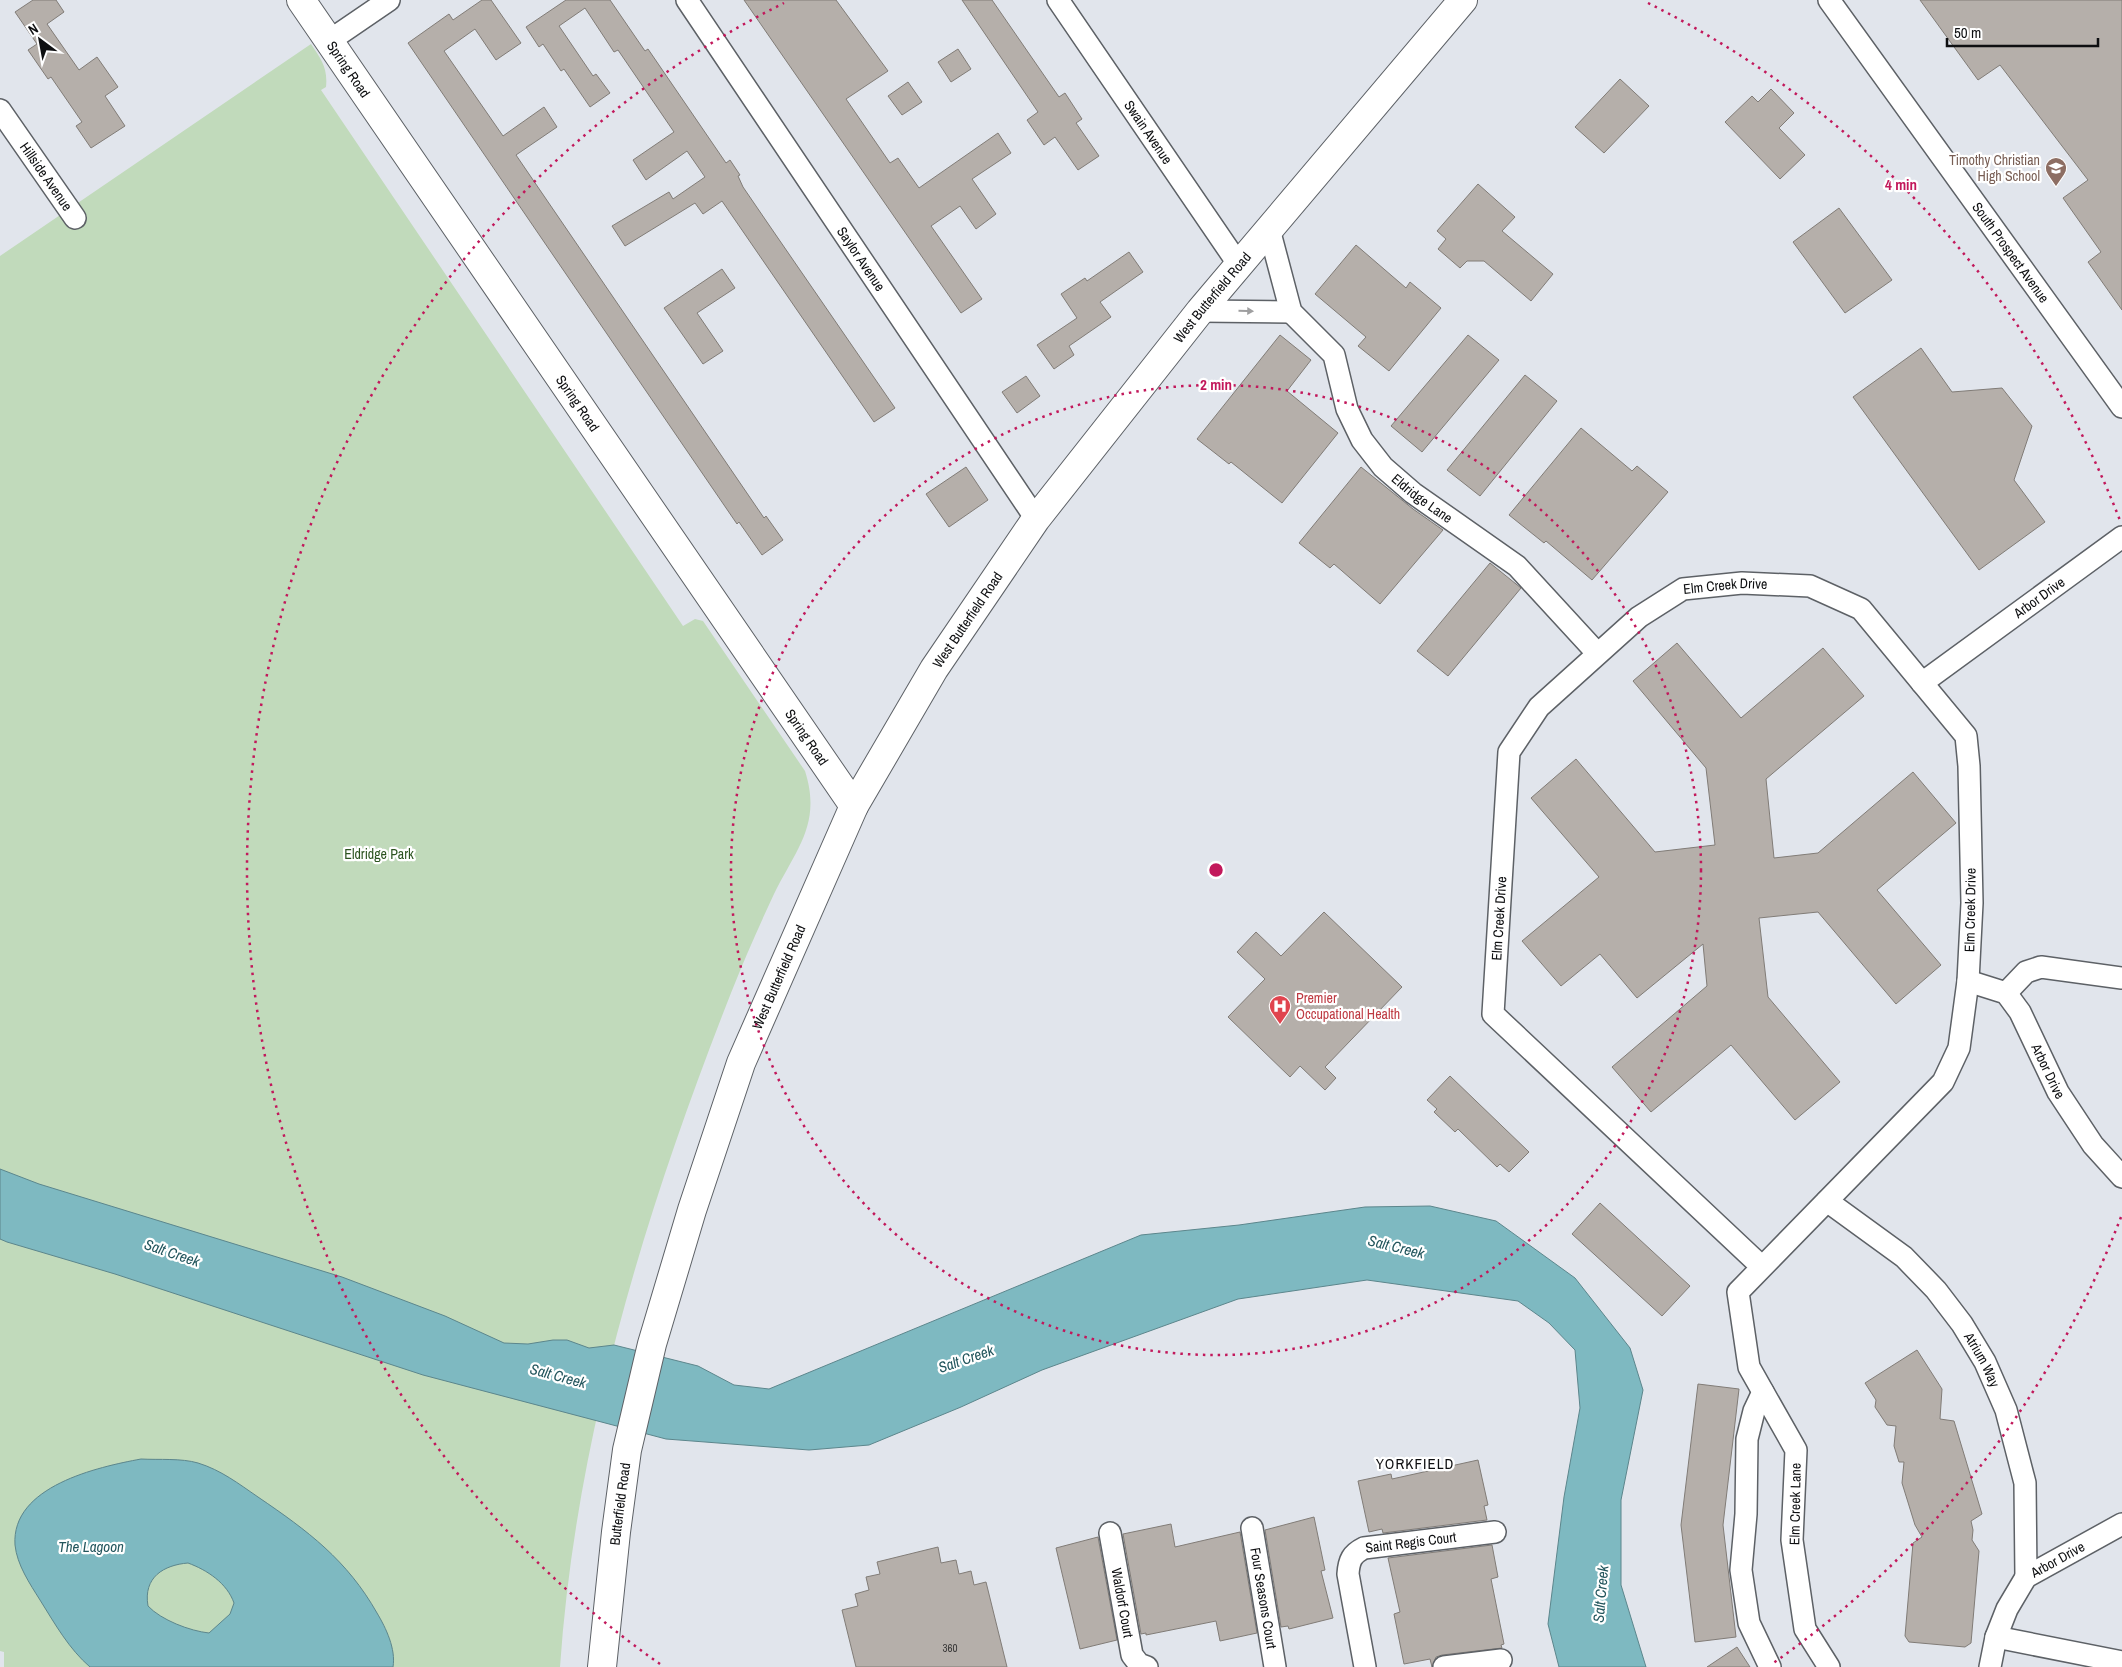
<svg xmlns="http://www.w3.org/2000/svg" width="2122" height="1667" viewBox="0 0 2122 1667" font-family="'Archivo Narrow',sans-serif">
<rect width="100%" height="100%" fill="#e1e5ec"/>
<path fill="#c1dabb" d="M311 44C321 59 328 68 326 87L321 90 683 626 695 619 703 621 805 771C822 824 796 849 774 894 759 926 744 960 731 993 646 1209 576 1435 560 1667H4V1652L0 1651V256Z"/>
<g fill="#7eb9c1" stroke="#5c868c" fill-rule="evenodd">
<polygon points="0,1169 39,1184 342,1277 445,1316 504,1343 528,1344 553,1340 567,1340 589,1348 614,1345 698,1366 734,1385 769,1389 1141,1235 1239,1225 1365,1207 1430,1206 1496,1221 1575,1278 1630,1348 1643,1390 1621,1500 1621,1585 1646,1667 1559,1667 1548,1624 1564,1497 1580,1408 1575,1350 1549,1323 1518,1301 1367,1280 1238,1299 1042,1370 961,1407 869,1445 809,1450 666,1439 423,1375 115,1274 7,1242 0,1239"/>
<path d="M141 1459C159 1460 181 1458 198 1463 221 1470 239 1484 258 1497 308 1531 347 1560 377 1613 386 1628 396 1649 393 1667H90C69 1649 55 1624 40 1600 30 1584 17 1565 15 1545 11 1486 98 1467 141 1459ZM188 1563C207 1570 227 1583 234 1603L230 1614 209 1633C190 1631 161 1620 148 1606 143 1577 164 1565 188 1563Z"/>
</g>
<g fill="#b5afaa" stroke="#817c77">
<polygon points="33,0 56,0 64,12 47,24 79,70 97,57 118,87 105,96 125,126 91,148 76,126 82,122 51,77 48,79 28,50 37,44 15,12"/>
<polygon points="482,0 491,0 521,43 496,60 475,29 444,51 503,136 544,107 557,127 516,155 764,518 766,516 783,540 762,555 739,522 737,524 408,43 449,14 453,20"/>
<polygon points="566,0 610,0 645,51 648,49 726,163 730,160 740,175 738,176 743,187 769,225 895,408 874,422 722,201 703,214 695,203 625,246 612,226 669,192 673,199 705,177 687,151 646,180 633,160 674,132 618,50 614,52 585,8 559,26 593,76 596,74 610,93 590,107 564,69 561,71 543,44 539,47 526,27"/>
<polygon points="744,0 836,0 888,71 846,99 890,163 898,158 919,188 998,133 1011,153 972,179 996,214 976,229 960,206 931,226 982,299 961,313"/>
<polygon points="962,0 992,0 1059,97 1065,93 1082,119 1076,123 1099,156 1078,170 1055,137 1044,145 1027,120 1038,112"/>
<polygon points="1920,0 2122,0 2122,310 2088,262 2101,252 2063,198 2088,180 2000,65 1978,80"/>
<polygon points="958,49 971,69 951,82 938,62"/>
<polygon points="1620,79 1649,106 1604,153 1575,127"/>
<polygon points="908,82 922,102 902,115 888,96"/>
<polygon points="1771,89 1794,113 1779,128 1805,155 1780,179 1725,122 1752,96 1758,102"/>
<polygon points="1478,184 1515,217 1502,231 1553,274 1531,301 1484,261 1467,261 1460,268 1438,249 1446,239 1437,231"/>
<polygon points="1839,208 1892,280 1845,313 1793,242"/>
<polygon points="1356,245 1406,288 1410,282 1441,308 1389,371 1358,346 1366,337 1315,294"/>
<polygon points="1129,252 1143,272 1100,302 1111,317 1069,346 1074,355 1054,369 1037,345 1077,318 1061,294 1085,278 1087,281"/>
<polygon points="722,269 735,288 697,313 723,351 703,364 664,308"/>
<polygon points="1280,335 1311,360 1287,391 1338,433 1282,503 1231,462 1229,464 1197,439"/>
<polygon points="1468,335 1499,360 1422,452 1391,426"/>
<polygon points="1921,348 1952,392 2002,388 2032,426 2014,480 2045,522 1979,570 1853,397"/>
<polygon points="1525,375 1557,401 1480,496 1447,470"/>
<polygon points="1026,376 1040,396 1017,413 1002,392"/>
<polygon points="1581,428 1632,471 1637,466 1668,492 1592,580 1546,541 1544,543 1509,515"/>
<polygon points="966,467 988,500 949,527 926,494"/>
<polygon points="1361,467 1413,509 1443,530 1380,604 1334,564 1330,568 1299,543"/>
<polygon points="1490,563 1521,588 1448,676 1417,651"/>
<polygon points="1677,643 1741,718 1823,648 1864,696 1766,779 1774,858 1818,853 1913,772 1956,823 1877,890 1941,965 1896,1004 1818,912 1759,918 1768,997 1840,1082 1795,1120 1731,1045 1651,1112 1612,1067 1707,986 1703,944 1637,998 1600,954 1561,986 1522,941 1599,877 1531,798 1576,759 1655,852 1715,845 1706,768 1633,681"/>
<polygon points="1324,912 1402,987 1325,1067 1336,1078 1325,1090 1300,1066 1290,1077 1228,1017 1265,979 1237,952 1256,932 1281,956"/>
<polygon points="1450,1076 1529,1152 1509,1172 1500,1164 1497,1167 1458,1129 1455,1132 1434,1112 1437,1109 1427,1100"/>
<polygon points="1600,1203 1690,1286 1662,1316 1572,1234"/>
<polygon points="1917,1350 1942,1389 1940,1419 1954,1421 1982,1514 1971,1521 1973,1530 1972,1540 1979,1551 1971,1643 1965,1647 1909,1642 1905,1636 1913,1543 1922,1537 1915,1525 1902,1483 1904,1462 1899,1462 1894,1446 1896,1426 1887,1425 1875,1407 1876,1400 1865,1383"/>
<polygon points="1698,1384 1739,1389 1723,1525 1736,1637 1695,1642 1681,1525"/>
<polygon points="1478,1460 1488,1505 1484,1506 1487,1520 1383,1533 1382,1529 1369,1532 1358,1481 1391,1474 1392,1479"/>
<polygon points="1314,1517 1325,1570 1321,1571 1333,1618 1289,1629 1288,1626 1281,1627 1265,1530"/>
<polygon points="1171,1524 1175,1547 1240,1532 1257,1633 1220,1641 1216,1621 1146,1635 1146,1633 1141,1634 1123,1534"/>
<polygon points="1098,1537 1117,1640 1080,1649 1056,1548"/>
<polygon points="1492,1545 1498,1577 1491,1579 1504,1644 1501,1645 1502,1648 1442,1655 1436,1657 1432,1667 1430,1659 1404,1664 1394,1614 1400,1612 1388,1558"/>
<polygon points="938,1547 941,1563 956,1560 959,1574 971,1571 974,1585 986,1582 1007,1667 856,1667 842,1610 858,1606 855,1594 869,1590 866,1577 880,1574 877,1562"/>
<polygon points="1737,1647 1750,1667 1707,1667"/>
</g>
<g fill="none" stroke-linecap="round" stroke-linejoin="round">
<g stroke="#5d6166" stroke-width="24">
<g id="minor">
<path id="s1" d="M687 0 1036 519"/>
<path id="s2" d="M1058 0 1239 265"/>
<path id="s3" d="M1829 0 2122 407"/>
<polyline points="329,41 389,0"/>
<path id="s4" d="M0 110 75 218"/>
<path id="s5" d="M1269 229 1291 312 1334 355 1347 409 1362 440 1383 467 1413 493 1517 566 1597 653"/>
<polyline points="1200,311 1291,312"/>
<path id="s6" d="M1922 683 2122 537"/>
<path id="s7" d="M1968 981 2006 993 2020 1012 2058 1092 2093 1145 2122 1177"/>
<polyline points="2006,993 2026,972 2041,967 2122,978"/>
<path id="s8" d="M1827 1201 1904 1257 1936 1290 1962 1324 1985 1362 2006 1410 2025 1483 2026 1577"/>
<path id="s9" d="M1762 1267 1493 1014 1509 752 1539 707 1639 617 1683 589 1742 583 1810 586 1861 609 1966 736 1969 766 1972 903 1968 981 1959 1048 1943 1082 1738 1292 1749 1367 1796 1450 1792 1540 1805 1629 1829 1667"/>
<polyline points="1763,1392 1754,1411 1747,1439 1746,1514 1741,1570 1749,1623 1770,1667"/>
<path id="s10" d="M1252 1528 1275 1667"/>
<path id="s11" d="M1110 1533 1132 1655 1139 1664 1147 1667"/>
<polyline points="1996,1637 2122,1662"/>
<path id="s12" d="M1365 1667 1348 1574C1349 1560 1352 1554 1364 1548L1495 1532"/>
<polyline points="1444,1667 1501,1660"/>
<path id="s13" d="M1990 1667 1996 1637 2007 1609 2026 1577 2122 1524"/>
</g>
</g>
<g stroke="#5d6166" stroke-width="30">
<g id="tertiary">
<path id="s14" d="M301 0 854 806"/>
</g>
</g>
<g stroke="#5d6166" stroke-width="30">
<g id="secondary">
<path id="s15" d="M602 1667 616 1532 627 1450 652 1344 692 1210 741 1063 854 806 934 669 1036 519 1200 311 1463 0"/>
</g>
</g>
<use href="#minor" stroke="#fff" stroke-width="21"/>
<use href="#tertiary" stroke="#fff" stroke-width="28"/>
<use href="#secondary" stroke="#fff" stroke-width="28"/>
</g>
<defs><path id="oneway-solid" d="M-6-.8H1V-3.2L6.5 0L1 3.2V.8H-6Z" transform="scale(1.25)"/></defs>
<use fill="#9f9fa0" href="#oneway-solid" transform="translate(1246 311) rotate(1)"/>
<g fill="none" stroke="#c2185b" stroke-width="2.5" stroke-dasharray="2.5 5">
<circle cx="1216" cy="870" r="485"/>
<path d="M2121 1217A969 969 0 0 1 1772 1664M660 1664A969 969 0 0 1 784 3M1648 3A969 969 0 0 1 2121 523"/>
</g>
<defs>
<g id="school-pin" transform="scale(1.125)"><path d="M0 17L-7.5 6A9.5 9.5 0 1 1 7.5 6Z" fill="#8d6e63" stroke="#fff"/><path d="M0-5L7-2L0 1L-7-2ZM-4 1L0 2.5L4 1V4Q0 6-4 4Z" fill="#fff"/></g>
<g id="hospital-pin" transform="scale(1.125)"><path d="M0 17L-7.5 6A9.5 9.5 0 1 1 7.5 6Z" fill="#e0444e" stroke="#fff"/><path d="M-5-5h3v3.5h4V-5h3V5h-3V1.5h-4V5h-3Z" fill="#fff"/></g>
</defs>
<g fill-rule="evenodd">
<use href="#school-pin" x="2056" y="168"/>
<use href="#hospital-pin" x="1280" y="1006"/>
</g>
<g text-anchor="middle" stroke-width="4.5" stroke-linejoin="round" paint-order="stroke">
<g font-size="11" fill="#383737">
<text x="950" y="1652">360</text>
</g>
<g font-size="14" fill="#0e0f11" stroke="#fff">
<text dy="5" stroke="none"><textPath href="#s14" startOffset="84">Spring Road</textPath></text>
<text dy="5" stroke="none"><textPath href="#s2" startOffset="160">Swain Avenue</textPath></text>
<text dy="5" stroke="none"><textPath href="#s4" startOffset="81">Hillside Avenue</textPath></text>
<text dy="5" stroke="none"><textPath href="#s3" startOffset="311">South Prospect Avenue</textPath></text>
<text dy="5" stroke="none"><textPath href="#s1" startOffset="312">Saylor Avenue</textPath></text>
<text dy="5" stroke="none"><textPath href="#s15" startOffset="1526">West Butterfield Road</textPath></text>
<text dy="5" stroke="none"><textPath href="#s14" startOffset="489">Spring Road</textPath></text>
<text dy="5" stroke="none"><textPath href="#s5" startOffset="321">Eldridge Lane</textPath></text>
<text dy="5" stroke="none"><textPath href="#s9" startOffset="915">Elm Creek Drive</textPath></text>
<text dy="5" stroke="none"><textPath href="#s6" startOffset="145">Arbor Drive</textPath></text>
<text dy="5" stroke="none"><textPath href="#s15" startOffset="1121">West Butterfield Road</textPath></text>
<text dy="5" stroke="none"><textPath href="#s14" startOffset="894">Spring Road</textPath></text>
<text transform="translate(1970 910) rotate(-89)" y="5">Elm Creek Drive</text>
<text dy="5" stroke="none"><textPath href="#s9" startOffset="465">Elm Creek Drive</textPath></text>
<text dy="5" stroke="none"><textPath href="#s15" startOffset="716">West Butterfield Road</textPath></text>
<text dy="5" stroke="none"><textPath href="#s7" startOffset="129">Arbor Drive</textPath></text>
<text dy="5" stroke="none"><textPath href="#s8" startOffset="225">Atrium Way</textPath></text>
<text dy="5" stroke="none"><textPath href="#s15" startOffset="164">Butterfield Road</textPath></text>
<text transform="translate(1795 1504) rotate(-89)" y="5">Elm Creek Lane</text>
<text dy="5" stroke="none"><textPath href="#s12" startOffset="174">Saint Regis Court</textPath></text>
<text dy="5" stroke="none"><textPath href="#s13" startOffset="134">Arbor Drive</textPath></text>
<text dy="5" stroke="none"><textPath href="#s10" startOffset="71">Four Seasons Court</textPath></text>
<text dy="5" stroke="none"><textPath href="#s11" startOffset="71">Waldorf Court</textPath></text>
</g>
<g font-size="14" fill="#785e54" stroke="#fff" text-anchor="end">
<text x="2040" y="165">Timothy Christian<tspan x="2040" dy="16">High School</tspan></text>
</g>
<g font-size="14" fill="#2b531f" stroke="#fff">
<text x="379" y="859">Eldridge Park</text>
</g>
<g font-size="14" fill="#be3a42" stroke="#fff" text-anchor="start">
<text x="1296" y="1003">Premier<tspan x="1296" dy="16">Occupational Health</tspan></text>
</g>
<g font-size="15" font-style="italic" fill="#23565d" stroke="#fff">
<text transform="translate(1396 1247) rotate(14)" y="5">Salt Creek</text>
<text transform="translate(172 1253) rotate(19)" y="5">Salt Creek</text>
<text transform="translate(966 1359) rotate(-19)" y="5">Salt Creek</text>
<text transform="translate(558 1376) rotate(15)" y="5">Salt Creek</text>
<text x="91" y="1552">The Lagoon</text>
<text transform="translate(1601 1594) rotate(-85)" y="5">Salt Creek</text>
</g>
<g font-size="15" letter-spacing="1" fill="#0e0f11" stroke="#fff">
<text x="1415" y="1469">YORKFIELD</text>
</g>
</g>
<circle cx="1216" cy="870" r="8" fill="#c2185b" stroke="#fff" stroke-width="2.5"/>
<g font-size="15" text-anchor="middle" font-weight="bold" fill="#c2185b" stroke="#fff" stroke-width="4.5" stroke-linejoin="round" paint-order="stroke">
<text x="1901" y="190">4 min</text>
<text x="1216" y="390">2 min</text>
</g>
<g transform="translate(40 40) rotate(328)" stroke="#ffffff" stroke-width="4" paint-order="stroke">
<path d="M0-4L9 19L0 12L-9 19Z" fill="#0e0f11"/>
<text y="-8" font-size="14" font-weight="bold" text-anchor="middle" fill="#0e0f11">N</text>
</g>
<path d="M1947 38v8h151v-8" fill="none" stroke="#0e0f11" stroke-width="2.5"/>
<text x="1954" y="38" font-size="15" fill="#0e0f11" stroke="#ffffff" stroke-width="4" paint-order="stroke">50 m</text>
</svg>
